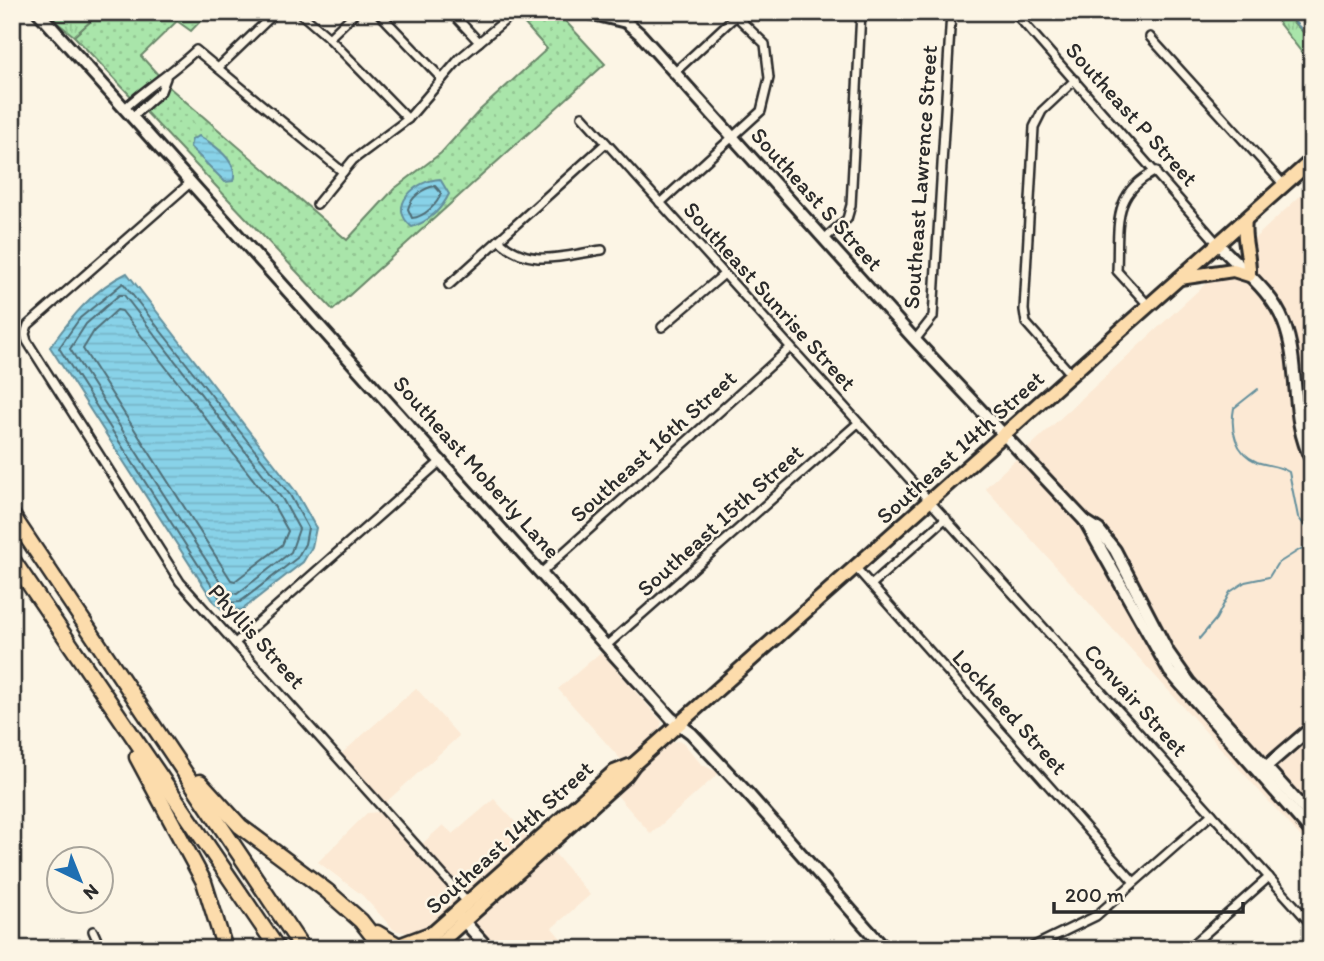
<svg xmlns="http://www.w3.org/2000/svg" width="1324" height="961" viewBox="0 0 1324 961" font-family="Itim,sans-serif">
<defs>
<pattern id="grass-dots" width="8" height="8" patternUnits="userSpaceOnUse" patternTransform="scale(1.75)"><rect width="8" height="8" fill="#a9e5aa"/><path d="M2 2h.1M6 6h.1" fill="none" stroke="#92c592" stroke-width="1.8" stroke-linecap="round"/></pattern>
<pattern id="park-tufts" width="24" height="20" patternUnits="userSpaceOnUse" patternTransform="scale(1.75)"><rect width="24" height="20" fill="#a9e5aa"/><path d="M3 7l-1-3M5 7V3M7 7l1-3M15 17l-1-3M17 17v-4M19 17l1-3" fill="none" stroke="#92c592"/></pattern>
<pattern id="water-rules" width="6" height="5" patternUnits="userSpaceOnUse" patternTransform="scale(1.75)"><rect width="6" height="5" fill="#88d2e8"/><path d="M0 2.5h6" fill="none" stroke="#76b4c7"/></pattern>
</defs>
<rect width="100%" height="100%" fill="#fcf5e5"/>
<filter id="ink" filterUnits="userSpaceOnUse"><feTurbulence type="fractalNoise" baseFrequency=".0143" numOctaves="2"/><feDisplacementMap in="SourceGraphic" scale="14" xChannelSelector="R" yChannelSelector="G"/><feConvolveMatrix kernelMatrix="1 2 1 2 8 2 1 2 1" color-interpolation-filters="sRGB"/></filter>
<g filter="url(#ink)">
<g fill="#fce9d4">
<polygon points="1312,185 1312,849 985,488"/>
<polygon points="601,652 662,722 660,729 623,762 558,689"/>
<polygon points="416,688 459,736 385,803 340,755"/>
<polygon points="676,741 683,742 701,764 719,773 651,834 614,792 670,743"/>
<polygon points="494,799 529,837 437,923 408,933 394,930 362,895 318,862 367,813 379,812 414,851 443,825 453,834"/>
<polygon points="550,848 590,895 552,928 570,949 456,949 468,935 475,915"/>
</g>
<polygon fill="url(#grass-dots)" stroke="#6a886a" stroke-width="2" points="101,12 209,12 191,31 177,21 141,56 170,88 347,240 394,189 441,153 480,110 547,49 514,12 557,12 605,64 333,310 74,36"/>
<g fill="url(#park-tufts)" stroke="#6a886a" stroke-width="2">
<polygon points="53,12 101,12 74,36 55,21"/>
<polygon points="1270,12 1283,12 1312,41 1312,73 1310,63"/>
</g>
<g fill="url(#water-rules)" stroke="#638f9c" stroke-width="2">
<path d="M199 136C214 144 240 163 233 181L225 182 190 147 192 139Z"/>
<path d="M440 179 449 194C442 209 428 222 412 227 386 206 416 180 440 179Z"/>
<path d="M127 273 296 492 316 528 312 547 303 562 242 610H223L214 602 50 347C71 318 93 289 127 273Z"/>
</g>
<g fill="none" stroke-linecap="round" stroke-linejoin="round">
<g stroke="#506e77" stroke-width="2">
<path d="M435 186 441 193C438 204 424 217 412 218L408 209C411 197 423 188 435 186Z"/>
<polygon points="123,283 290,495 308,528 305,544 297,558 240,602 226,603 219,597 59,348 80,318"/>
<polygon points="119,295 124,295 283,500 299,529 291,552 237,594 226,591 70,349 86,324"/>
<polygon points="117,310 122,311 274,506 288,531 282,545 235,581 231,580 83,349 94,331"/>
</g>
<g stroke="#638f9c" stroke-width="2">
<polyline points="1285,12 1312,40"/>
<path d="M1258 389 1234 408C1230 429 1235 453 1257 462 1268 466 1278 465 1289 472L1298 517 1312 535"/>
<polyline points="1199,639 1216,619 1230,592 1245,582 1269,577 1277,564 1312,542"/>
</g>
<g stroke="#2b2b2b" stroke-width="12">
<g id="street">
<polyline points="299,12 329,38 408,119"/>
<polyline points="378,12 442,79"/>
<polyline points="451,12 479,42"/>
<polyline points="1014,12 1218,244"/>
<polyline points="1150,37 1284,185"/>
<polyline points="329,38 356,12"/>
<polyline points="218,68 276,12"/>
<polyline points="675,72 740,12"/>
<path d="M125 108C148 87 173 72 196 50L343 172"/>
<polyline points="582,116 1312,925"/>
<polyline points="132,117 161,91 166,78"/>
<polyline points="190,183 28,325 25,334 27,341 180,582 467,902"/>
<polyline points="660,203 761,111 769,78 765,44 736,16"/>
<polyline points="317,204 353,160 408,119 460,58 515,12"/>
<polyline points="824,239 847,219 851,205 861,12"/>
<path d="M499 240C530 270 564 255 602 250"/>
<polyline points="449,285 606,143"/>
<path d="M1149 306 1117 271C1119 226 1111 193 1156 171"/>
<polyline points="662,327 723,275"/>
<polyline points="915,340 933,317 951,12"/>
<polyline points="1072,375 1026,323 1024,310 1034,127 1042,111 1075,80"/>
<polyline points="856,568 1134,882"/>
<polyline points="542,572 790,348"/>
<polyline points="871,585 946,518"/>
<polyline points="235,643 442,460"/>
<polyline points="606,646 858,423"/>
<polyline points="93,931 101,949"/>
<polyline points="1028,949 1096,916 1212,814"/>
<polyline points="1188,949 1269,877"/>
</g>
</g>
<g stroke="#2b2b2b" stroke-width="16">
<g id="secondary">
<polyline points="38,12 606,646 671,718 691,733 750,796 885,949"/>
<polyline points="585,12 626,22 640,34 915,340 1085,521 1099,530 1115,550 1168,652 1189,682 1312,818"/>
<path d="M1218 244C1241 269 1272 291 1284 323 1301 366 1289 420 1312 461"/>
<polyline points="1085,521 1170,672 1312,833"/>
<polyline points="1261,771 1312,727"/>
<polyline points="460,917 489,949"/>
</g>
</g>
<g stroke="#2b2b2b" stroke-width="18">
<g id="primary">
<path d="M1180 278 1233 270 1249 275C1250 255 1242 240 1245 220"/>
<polyline points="415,949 614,772 634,764"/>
<polyline points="433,949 626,775 634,764 1312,160"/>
</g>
</g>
<g stroke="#2b2b2b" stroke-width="19">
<g id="highway">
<polyline points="12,515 303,949"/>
<polyline points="12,559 278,949"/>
<polyline points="137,757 204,882 225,949"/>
<polyline points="200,782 240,826 327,891 361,921 383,949"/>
<polyline points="377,933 399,946 431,934"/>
</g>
</g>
<use href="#street" stroke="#fcf5e5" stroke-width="7"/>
<use href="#secondary" stroke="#fcf5e5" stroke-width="10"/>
<use href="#primary" stroke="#fcdcac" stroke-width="12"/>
<use href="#highway" stroke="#fcdcac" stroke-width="14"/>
</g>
</g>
<g text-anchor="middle" stroke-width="5" stroke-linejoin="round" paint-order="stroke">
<g font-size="23" fill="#2b2b2b" stroke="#fcf5e5">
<text transform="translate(1132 114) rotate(48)" y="8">Southeast P Street</text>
<text transform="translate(920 177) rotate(-86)" y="8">Southeast Lawrence Street</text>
<text transform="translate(817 199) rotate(48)" y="8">Southeast S Street</text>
<text transform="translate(770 296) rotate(48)" y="8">Southeast Sunrise Street</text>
<text transform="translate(653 446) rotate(-42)" y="8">Southeast 16th Street</text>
<text transform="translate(960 447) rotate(-42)" y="8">Southeast 14th Street</text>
<text transform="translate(477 467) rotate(48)" y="8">Southeast Moberly Lane</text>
<text transform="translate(720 520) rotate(-42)" y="8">Southeast 15th Street</text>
<text transform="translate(257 636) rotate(48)" y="8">Phyllis Street</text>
<text transform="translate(1136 700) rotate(48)" y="8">Convair Street</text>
<text transform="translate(1010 712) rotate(48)" y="8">Lockheed Street</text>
<text transform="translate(509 837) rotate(-42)" y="8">Southeast 14th Street</text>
</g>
</g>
<rect width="1324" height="961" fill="none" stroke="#fcf5e5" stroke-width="42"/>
<rect x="21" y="21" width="1282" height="919" fill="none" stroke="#2b2b2b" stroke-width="2.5" filter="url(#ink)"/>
<g transform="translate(80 880) rotate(137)"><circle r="33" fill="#fcf5e5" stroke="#a8a49b" stroke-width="2"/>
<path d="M0-5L12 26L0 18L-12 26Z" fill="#1f6fb2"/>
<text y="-10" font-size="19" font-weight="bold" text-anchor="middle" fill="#2b2b2b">N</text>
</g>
<path d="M1054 902v10h189v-10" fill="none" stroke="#2b2b2b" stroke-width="3.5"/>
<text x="1065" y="902" font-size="21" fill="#2b2b2b" stroke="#fcf5e5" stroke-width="5" paint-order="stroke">200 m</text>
</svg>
